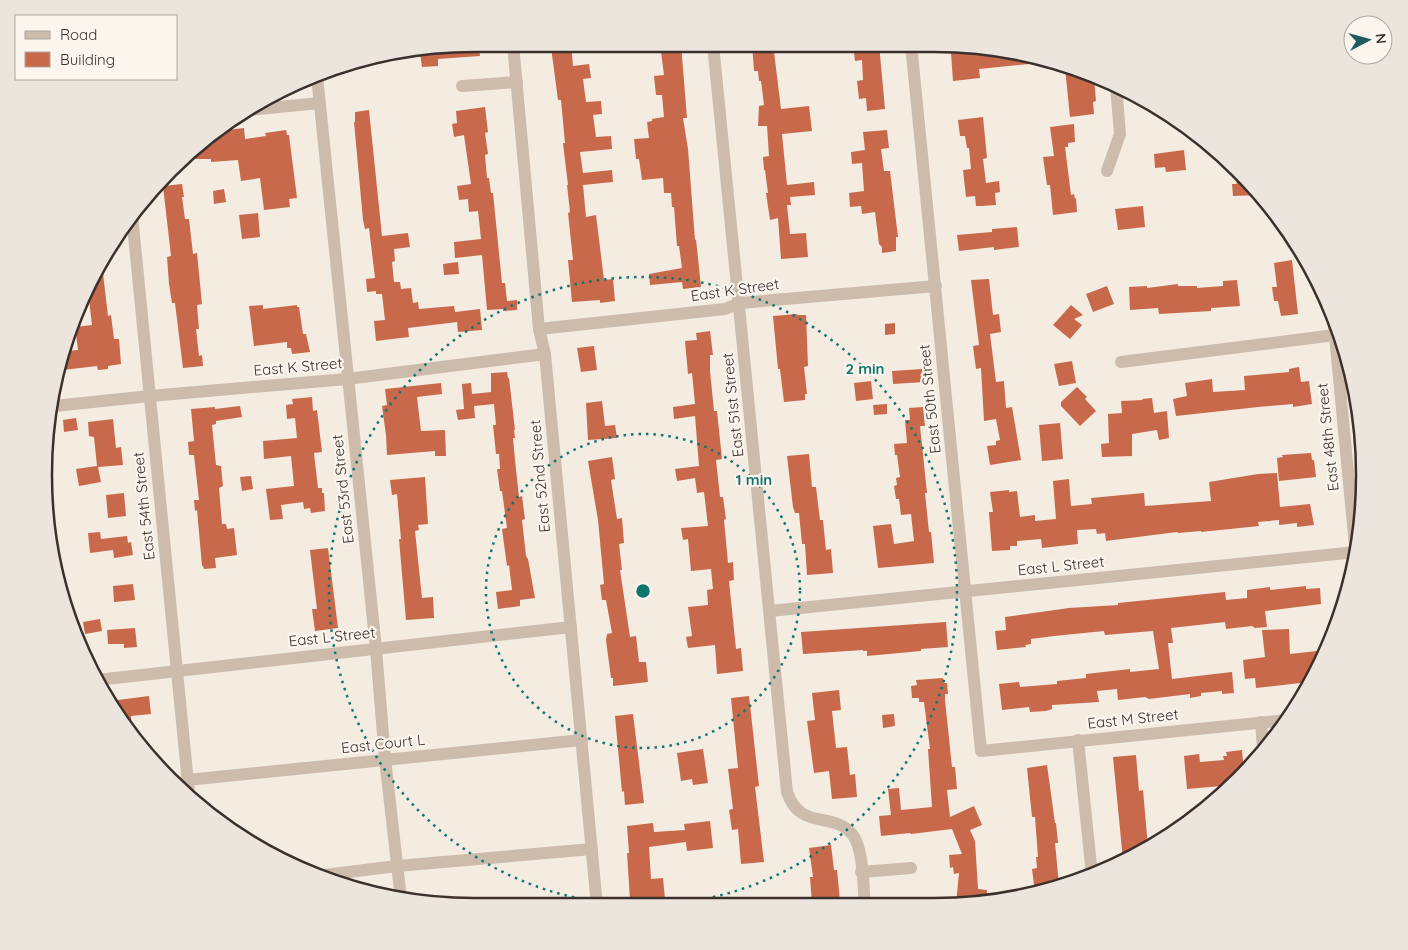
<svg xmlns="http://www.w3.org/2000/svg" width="1408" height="950" viewBox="0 0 1408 950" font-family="Quicksand,sans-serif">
<rect width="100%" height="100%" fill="#f4ebe1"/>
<g fill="#c8694b">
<polygon points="479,44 480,56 438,59 438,66 422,67 420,53"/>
<polygon points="553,44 571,44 573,66 589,64 591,78 583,79 586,102 601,101 602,114 593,115 596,137 611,136 612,149 580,152 583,173 612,170 613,182 583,185 586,217 596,215 604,280 613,279 615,301 600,303 600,300 572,302 568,260 573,260 568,213 570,212 567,185 568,185 563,143 565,143 561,100 558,100 551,47 554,46"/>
<polygon points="660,44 681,44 687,118 683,118 688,149 695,240 696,239 701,287 683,289 682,282 650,285 649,274 682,268 679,246 677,246 674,207 672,207 671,193 664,193 663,178 642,180 639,159 636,159 634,139 649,138 647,122 652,121 652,119 664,117 662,95 656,95 654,76 664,75"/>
<polygon points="752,44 773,44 781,109 809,106 812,131 782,134 787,185 814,182 815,195 790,197 791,205 787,205 790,234 806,233 808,257 781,259 778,218 770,220 766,193 768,193 765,170 764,170 763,157 769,156 767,126 758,126 759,106 764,105 761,81 759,81 758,71 754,71"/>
<polygon points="853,44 879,44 885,109 867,111 866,98 859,99 857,81 863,80 862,60 855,61"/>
<polygon points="993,50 1017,52 1028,56 1029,64 979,69 980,78 953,81 951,53"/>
<polygon points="1065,68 1094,78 1096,101 1093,102 1094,114 1070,117"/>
<polygon points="485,107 488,132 485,133 488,154 485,155 487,178 489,178 491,193 493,193 502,283 505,283 507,301 517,300 517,310 503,311 503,309 487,310 482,255 455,258 454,242 481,239 478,211 469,212 468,199 459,200 457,186 471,184 464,135 454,137 452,124 457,123 456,111"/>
<polygon points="369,110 382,236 408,233 410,247 394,249 395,261 392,262 394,282 400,282 401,289 411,288 413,303 418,302 419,309 454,306 455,312 480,309 482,330 458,332 457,322 408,328 409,337 376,341 374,321 385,320 382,294 376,294 376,291 367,292 366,279 375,278 369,228 365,229 363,220 354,122 355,122 355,112"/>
<polygon points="983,117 987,158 983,159 986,183 999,181 1000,192 995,193 996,205 982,206 976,206 975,196 966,197 963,170 971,169 969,148 967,148 965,136 960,136 958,120"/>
<polygon points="1074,124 1075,142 1068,143 1068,147 1065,147 1071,195 1074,194 1075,199 1076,198 1077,212 1053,215 1050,185 1047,185 1043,157 1054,156 1050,127"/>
<polygon points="244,128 245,139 266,136 265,133 286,130 287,135 289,135 297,198 289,199 290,207 264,210 260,178 241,181 238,160 211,162 211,159 190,159 220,131"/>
<polygon points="887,130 889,148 881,149 884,171 890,171 898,237 896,237 896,251 882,253 882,247 879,244 875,212 862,214 861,206 850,207 849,193 864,191 862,163 852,164 851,152 865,150 863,132"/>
<polygon points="1184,150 1186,170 1166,172 1165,167 1155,168 1154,154"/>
<polygon points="1247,181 1258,195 1233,196 1232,184 1237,184 1236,182"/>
<polygon points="182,184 184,197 182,197 185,219 189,219 193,254 197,253 202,304 197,305 199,329 196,329 199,356 202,355 203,366 183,368 175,303 172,303 169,284 167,257 171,256 163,186"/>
<polygon points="224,189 226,202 214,204 213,191"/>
<polygon points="1143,206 1145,227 1118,230 1115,209"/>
<polygon points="258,213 260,237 242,239 239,215"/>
<polygon points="1017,227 1019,247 994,250 994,247 959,251 957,235 992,232 992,229"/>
<polygon points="1292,260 1298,314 1281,316 1278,301 1274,301 1272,287 1277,287 1274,263"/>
<polygon points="458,262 459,274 444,275 443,264"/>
<polygon points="102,265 108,316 111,315 114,339 119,339 121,364 108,366 108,369 98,370 97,366 63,370 67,351 78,350 75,327 92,325 88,291"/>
<polygon points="989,279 993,315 999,314 1001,332 990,334 996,382 1004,381 1006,408 1012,407 1021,460 990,465 987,446 996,445 996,441 1000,440 996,419 984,421 981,368 976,369 973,346 979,345 971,280"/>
<polygon points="1237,280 1240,306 1211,308 1211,311 1159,314 1158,308 1130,310 1129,287 1147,286 1147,288 1178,284 1178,286 1197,286 1197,288 1223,286 1223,281"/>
<polygon points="1107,286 1114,304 1093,312 1086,294"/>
<polygon points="263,305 263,309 297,305 297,307 299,307 303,334 306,334 310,352 292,354 291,348 287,348 287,342 254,346 249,306"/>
<polygon points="1071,305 1083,315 1074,319 1082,325 1070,339 1053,325"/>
<polygon points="797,314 797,315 806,315 808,366 804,367 807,394 805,394 805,400 784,402 780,369 778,369 773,316"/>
<polygon points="895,323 895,334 885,335 885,324"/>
<polygon points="710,331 713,355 710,355 710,371 714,411 717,411 722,459 716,460 720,497 723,497 726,519 724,520 728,563 733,562 734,580 729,581 736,649 741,648 743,671 717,674 715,645 688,648 686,637 692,636 688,607 708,605 707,590 713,589 711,569 691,571 688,539 683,540 681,528 708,526 704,492 697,493 695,478 677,481 675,469 699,466 695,416 674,419 673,407 695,404 692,373 688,374 685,341 697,340 696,333"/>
<polygon points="594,346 597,370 581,372 577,348"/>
<polygon points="1072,361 1076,383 1059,386 1054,364"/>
<polygon points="1299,367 1301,382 1309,381 1312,404 1293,407 1293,404 1258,407 1176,416 1173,399 1187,396 1185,383 1212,379 1213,392 1245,390 1244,376 1289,372 1289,369"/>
<polygon points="923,369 924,382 893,384 892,371"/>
<polygon points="507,372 508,378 509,378 515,430 514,430 515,438 513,438 515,460 519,497 522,496 525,519 522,520 526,556 528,559 535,598 520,600 520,606 498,609 496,592 512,590 509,565 507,566 502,529 507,528 502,491 500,491 497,469 500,469 499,454 496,454 493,425 496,425 494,404 474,406 475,418 458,420 456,410 464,409 462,384 471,383 472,394 491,392 491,373"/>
<polygon points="871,381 873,399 856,401 854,383"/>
<polygon points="441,383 442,394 417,397 421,431 445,430 446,456 435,456 435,451 387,455 386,435 382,406 387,405 385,389"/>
<polygon points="1077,387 1087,397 1085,399 1096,411 1080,426 1061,406 1061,402"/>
<polygon points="312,397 313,411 317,410 322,452 314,453 318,488 322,488 322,493 324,493 325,511 311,513 310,508 304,509 303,502 281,505 283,519 270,520 266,489 294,486 291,456 264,459 263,441 297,438 295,418 287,419 286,405 293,404 292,399"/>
<polygon points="1152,398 1154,413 1167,411 1169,438 1159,440 1157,430 1132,434 1132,456 1102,457 1101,444 1109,443 1108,414 1122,413 1121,401 1143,400 1142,399"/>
<polygon points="602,401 605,426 615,425 617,438 588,440 586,403"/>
<polygon points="887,404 887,414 874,415 873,405"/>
<polygon points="240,406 242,417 216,421 216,424 212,425 216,465 221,466 223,486 219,488 222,524 226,524 227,529 234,528 237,555 215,558 216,568 204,569 203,566 202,566 197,510 195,511 194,500 199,500 194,455 189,455 188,442 194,441 191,409 215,407 215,409"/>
<polygon points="923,407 925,426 920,426 927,493 925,493 929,532 931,532 934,563 878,568 873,526 891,524 894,544 914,541 911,514 901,515 899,499 896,499 894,486 897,485 896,478 900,477 897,455 895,455 894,444 907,443 905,420 910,420 909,408"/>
<polygon points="76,418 78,430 64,432 63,420"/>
<polygon points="113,419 116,448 121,447 123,465 98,467 101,482 79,486 76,469 97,466 94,437 89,436 88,422"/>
<polygon points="1060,423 1063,459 1042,461 1039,425"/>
<polygon points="1311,453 1312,460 1314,460 1316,477 1279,481 1277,458 1283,457 1282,455"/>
<polygon points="809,454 812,487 816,487 820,520 823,520 826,550 831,549 833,573 807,575 805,544 802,544 799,513 795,513 793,507 787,456"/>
<polygon points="612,457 615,479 611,480 617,519 622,518 624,543 619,544 622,570 620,570 630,637 636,636 639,662 646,662 648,682 613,686 613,678 611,678 606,640 607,634 612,633 606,600 602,600 600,585 604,584 598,520 588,461"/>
<polygon points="1277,473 1280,507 1310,504 1314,525 1297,527 1297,523 1279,525 1279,520 1258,522 1259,526 1201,532 1201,531 1178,533 1177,532 1106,541 1105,533 1097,534 1096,529 1077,530 1078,544 1042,548 1041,539 1017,541 1017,546 1010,546 1010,550 992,551 989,512 993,512 990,492 1009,490 1009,492 1017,491 1020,517 1035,515 1035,521 1056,519 1053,481 1069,479 1071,506 1092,504 1091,498 1144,493 1145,506 1211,501 1209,482 1258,474"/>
<polygon points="251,476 253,489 242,491 240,477"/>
<polygon points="425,477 428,524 418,525 419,530 415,531 422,598 433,597 434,618 406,620 399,539 401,539 397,494 392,495 390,480"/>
<polygon points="124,493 126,516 108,518 106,495"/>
<polygon points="100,532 101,539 127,536 128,543 131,542 133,555 114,558 113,550 90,553 88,533"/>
<polygon points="328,548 338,628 315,631 312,609 317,609 310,550"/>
<polygon points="133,584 135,600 114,602 113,586"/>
<polygon points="1306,586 1306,589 1320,588 1321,604 1265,611 1267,627 1255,628 1252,626 1226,629 1225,622 1171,628 1173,643 1168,643 1172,679 1232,672 1234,693 1222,694 1222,691 1201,693 1201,696 1190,698 1190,694 1149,699 1145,697 1118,700 1117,689 1097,691 1099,702 1052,705 1052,709 1046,711 1030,712 1029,707 1002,710 999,684 1019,682 1020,687 1057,684 1057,681 1086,678 1086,674 1130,669 1130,672 1159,669 1153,631 1105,635 1104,631 1054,636 1031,639 1031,644 1025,645 1026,647 997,650 995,631 1006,630 1005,617 1069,608 1118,605 1118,603 1225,592 1226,600 1247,598 1247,590 1270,587 1270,590"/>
<polygon points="100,619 102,631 85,634 83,622"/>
<polygon points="946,622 948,647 921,649 921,651 867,656 867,651 863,651 863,650 803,654 801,632"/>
<polygon points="135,628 137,647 124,648 124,644 108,644 107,630"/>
<polygon points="1289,629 1290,654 1326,650 1309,682 1256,688 1255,678 1245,679 1243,660 1265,657 1262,630"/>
<polygon points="943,678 944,683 947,683 948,694 945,694 945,700 952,767 955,767 957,789 947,790 950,817 974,806 982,825 970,830 975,841 978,889 987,890 986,901 956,904 959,873 954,874 953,867 950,868 949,855 962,854 952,829 911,834 910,833 881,836 879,816 891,815 888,789 899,788 901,810 932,807 928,749 930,749 924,702 919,702 919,698 912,698 911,686 917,685 916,680"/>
<polygon points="839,690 841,710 832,711 836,748 847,747 850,775 855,774 857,797 832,799 829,771 814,773 807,721 815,720 812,693"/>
<polygon points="149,696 151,714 131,716 132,731 110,701"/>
<polygon points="749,696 759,786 755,787 764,862 741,864 738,829 732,830 729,810 733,809 728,769 738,768 731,698"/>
<polygon points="633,714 644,803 625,805 624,791 622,792 615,716"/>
<polygon points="894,714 895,726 883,728 882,715"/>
<polygon points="703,749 708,783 693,785 692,779 681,781 677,753"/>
<polygon points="1242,750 1244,772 1224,791 1222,786 1187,789 1184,756 1199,754 1200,762 1224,760 1223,756 1227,756 1226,752"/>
<polygon points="1136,755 1139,791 1143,790 1148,847 1123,860 1113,757"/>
<polygon points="1047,765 1055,823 1056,823 1058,843 1055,843 1059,885 1035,893 1032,869 1037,868 1036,857 1038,857 1035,817 1032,817 1027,768"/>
<polygon points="710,821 713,848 687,851 686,842 649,847 651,879 663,878 665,899 653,900 654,906 635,906 635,899 630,900 627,853 629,853 627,826 653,823 654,832 685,830 684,824"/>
<polygon points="831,845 834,870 837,870 840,901 812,904 810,877 813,877 809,848"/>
</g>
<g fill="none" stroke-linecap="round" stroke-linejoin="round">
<g stroke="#cdbbac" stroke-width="12">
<polyline points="513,44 539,329 545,354 597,906"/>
<path d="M713 44 787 792C800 831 833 811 852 834 864 848 863 888 865 906"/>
<polyline points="911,44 981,751 1287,720"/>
<polyline points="317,76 376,649 385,759 401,899"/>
<polyline points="462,86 517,82"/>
<polyline points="248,110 319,103"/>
<polyline points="1107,171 1120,134 1116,86"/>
<polyline points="132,215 189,793"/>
<polyline points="539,329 725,309 740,303 936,286"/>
<polyline points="1121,362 1335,335"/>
<polyline points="54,406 150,396 347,379 545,354"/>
<polyline points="770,611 1356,552"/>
<polyline points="97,680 571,627"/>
<polyline points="1261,722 1263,749"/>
<polyline points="1078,740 1092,875"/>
<polyline points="187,780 582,740"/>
<polyline points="861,872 911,868"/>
<polyline points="324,875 397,866 592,849"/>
</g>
<polyline stroke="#cdbbac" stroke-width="12" points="1333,315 1356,556"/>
</g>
<g fill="none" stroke="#0f766e" stroke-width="2.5" stroke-dasharray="2.5 5">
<circle cx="643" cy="591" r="157"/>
<circle cx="643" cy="591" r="314"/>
</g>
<g text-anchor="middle" stroke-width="4.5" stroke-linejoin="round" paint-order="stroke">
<g font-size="15" fill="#3b302b" stroke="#fbf5ee">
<text transform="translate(735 290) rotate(-8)" y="5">East K Street</text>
<text transform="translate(298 367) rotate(-5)" y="5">East K Street</text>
<text transform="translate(930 399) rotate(-96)" y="5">East 50th Street</text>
<text transform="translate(733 405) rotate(-96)" y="5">East 51st Street</text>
<text transform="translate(1328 437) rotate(-96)" y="5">East 48th Street</text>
<text transform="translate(540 476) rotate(-95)" y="5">East 52nd Street</text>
<text transform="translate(343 489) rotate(-96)" y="5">East 53rd Street</text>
<text transform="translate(144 506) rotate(-96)" y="5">East 54th Street</text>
<text transform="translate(1061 566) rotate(-6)" y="5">East L Street</text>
<text transform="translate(332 637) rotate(-6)" y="5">East L Street</text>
<text transform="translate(1133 719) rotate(-6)" y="5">East M Street</text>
<text transform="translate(383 744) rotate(-6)" y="5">East Court L</text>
</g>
</g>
<path d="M0 0H1408V950H0ZM474 52H934A422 422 0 0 1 1356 474V476A422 422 0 0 1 934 898H474A422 422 0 0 1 52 476V474A422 422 0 0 1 474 52Z" fill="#ece5de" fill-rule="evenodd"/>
<path fill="none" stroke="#3b302b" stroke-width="2.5" d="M474 52H934A422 422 0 0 1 1356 474V476A422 422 0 0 1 934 898H474A422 422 0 0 1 52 476V474A422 422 0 0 1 474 52Z"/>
<circle cx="643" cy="591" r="8" fill="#0f766e" stroke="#fbf5ee" stroke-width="2.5"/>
<g font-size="15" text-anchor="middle" font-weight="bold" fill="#0f766e" stroke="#fbf5ee" stroke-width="4.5" stroke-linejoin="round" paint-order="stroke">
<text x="865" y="374">2 min</text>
<text x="754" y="485">1 min</text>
</g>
<rect x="15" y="15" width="162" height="65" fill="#fbf5ee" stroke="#aea6a0"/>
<rect x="25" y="31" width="25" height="8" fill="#cdbbac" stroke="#aea6a0"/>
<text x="60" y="40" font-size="15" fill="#3b302b">Road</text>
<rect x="25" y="52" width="25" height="15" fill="#c8694b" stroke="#aea6a0"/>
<text x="60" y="65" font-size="15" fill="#3b302b">Building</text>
<g transform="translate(1368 40) rotate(84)"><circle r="24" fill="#fbf5ee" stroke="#aea6a0"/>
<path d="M0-4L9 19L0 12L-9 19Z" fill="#1f5a5e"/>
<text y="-8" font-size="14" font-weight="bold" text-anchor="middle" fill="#3b302b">N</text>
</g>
</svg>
